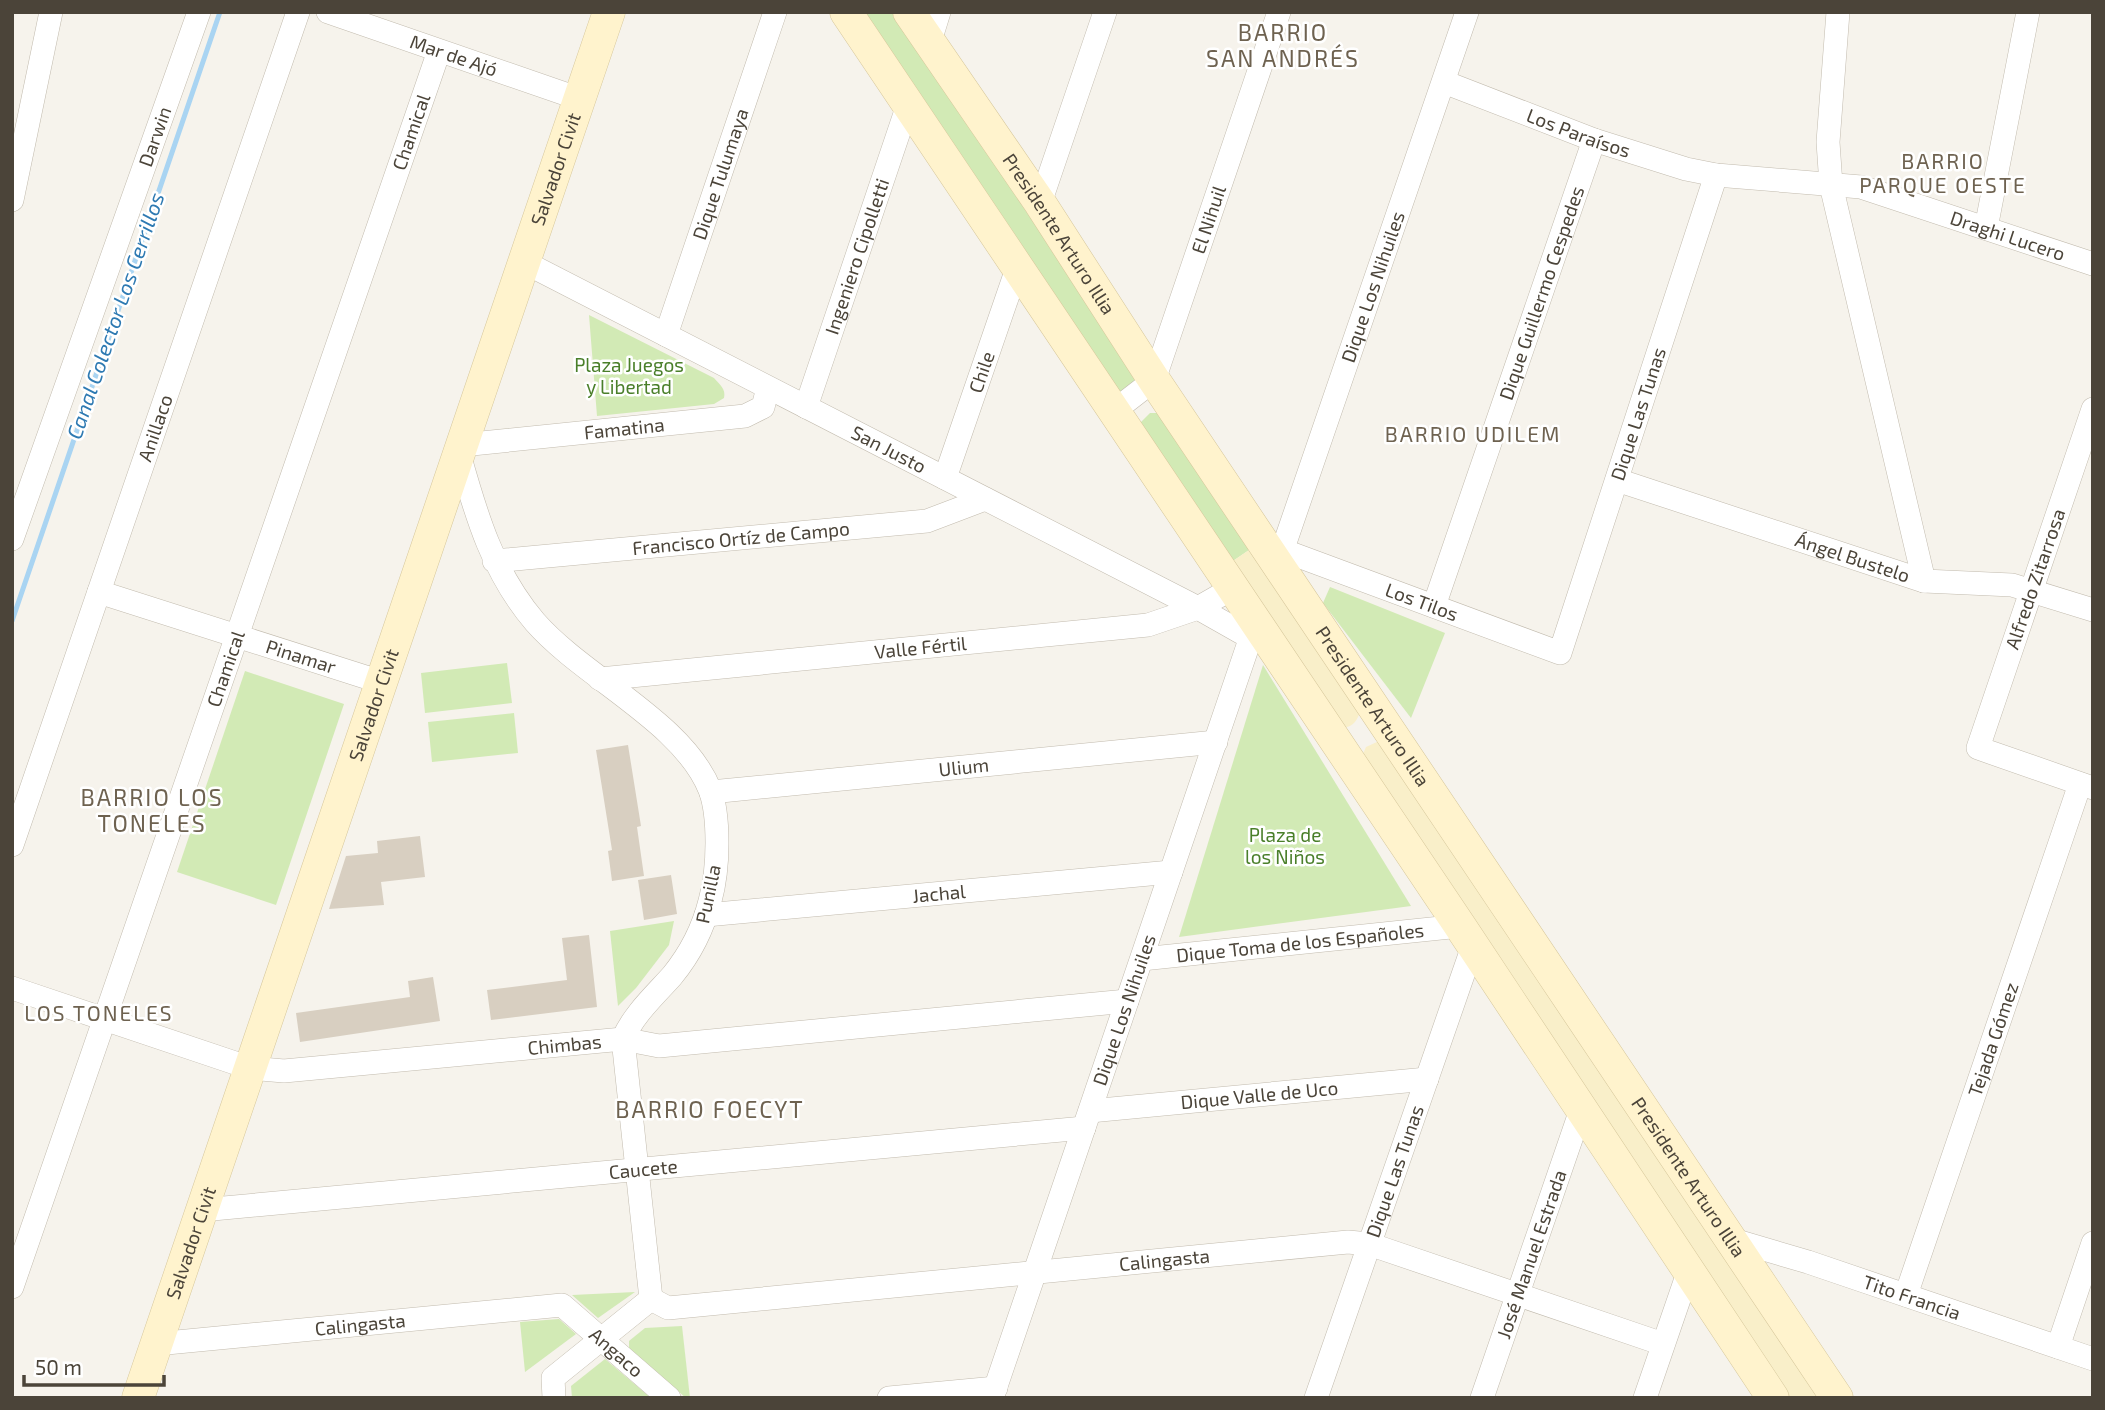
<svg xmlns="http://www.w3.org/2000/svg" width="2105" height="1410" viewBox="0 0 2105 1410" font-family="'Exo 2',sans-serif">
<rect width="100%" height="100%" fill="#f6f3ec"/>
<g fill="#d2eab5">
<polygon points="860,12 893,12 1135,374 1137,379 1132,387 1119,393"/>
<path d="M589 315 714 378C720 385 726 389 724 398L714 404 597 416Z"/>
<polygon points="1150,413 1157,413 1252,548 1227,565 1140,423"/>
<polygon points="1330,587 1445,633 1411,718 1323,603"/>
<polygon points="507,663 512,703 425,713 421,673"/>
<polygon points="1263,665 1411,906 1179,937"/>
<polygon points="245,671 344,704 276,905 177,872"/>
<polygon points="514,713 518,753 432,762 428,722"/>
<polygon points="674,921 669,945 636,988 618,1006 610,931"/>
<polygon points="635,1292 598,1318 572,1295"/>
<polygon points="559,1319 576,1334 525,1372 520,1322"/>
<polygon points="682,1326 690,1398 686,1398 629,1349 629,1341 645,1328"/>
<polygon points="605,1359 651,1398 572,1398 571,1386"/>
</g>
<g fill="#f9efc9">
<path d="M1252 548 1360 712C1357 721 1353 726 1344 728L1227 565Z"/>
<polygon points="1379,741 1827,1398 1787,1398 1362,756 1366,747"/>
</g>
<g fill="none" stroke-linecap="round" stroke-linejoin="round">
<polyline stroke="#a9d4f2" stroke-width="5" points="12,621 220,12"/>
</g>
<g fill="#d8cfc1">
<polygon points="628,745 641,826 637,827 644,876 612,881 608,851 612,850 596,750"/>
<polygon points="420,836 425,877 381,882 384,905 329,909 346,856 378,853 377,841"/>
<polygon points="671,875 677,914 644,920 638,880"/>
<polygon points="589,935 597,1007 491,1020 487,990 567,980 562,938"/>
<polygon points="433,977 440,1021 300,1042 296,1013 410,997 408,981"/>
</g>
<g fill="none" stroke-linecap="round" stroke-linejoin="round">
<g stroke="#c2bbae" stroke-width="24">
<g id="street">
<path id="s1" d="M328 12 580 99"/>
<polyline points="1838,12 1828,142 1831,185 1924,581"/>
<polyline points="930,41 939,12"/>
<path id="s2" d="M1444 82 1594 140 1686 169 1716 175 1861 187 2093 264"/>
<polyline points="12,200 51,12"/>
<polyline points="1040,203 1105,12"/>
<polyline points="1986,228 2028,12"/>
<path id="s3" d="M524 262 1198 608 1251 638"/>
<path id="s4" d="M666 335 775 12"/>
<path id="s5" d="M806 407 908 105"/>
<polyline points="2093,409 1978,748 2093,788"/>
<path id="s6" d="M1114 411 1154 380 1279 12"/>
<path id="s7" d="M462 445 745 416 763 407 768 388"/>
<path d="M459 454C476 515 493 573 535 622 584 678 683 722 710 790 716 806 717 826 717 843 717 862 715 883 710 901 703 929 690 954 672 976 655 995 633 1015 623 1039L651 1299 553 1378 554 1398"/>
<path id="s8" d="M945 478 1018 266"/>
<path id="s9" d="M1617 480 1924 581 2012 585 2093 610"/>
<path id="s10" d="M12 539 199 12"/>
<path id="s11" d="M1282 550 1560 653 1716 175"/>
<path id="s12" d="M494 561 927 521 985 499"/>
<path id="s13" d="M1278 563 1467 12"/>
<path id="s14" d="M99 592 381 682"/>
<path id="s15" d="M1434 606 1594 140"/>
<path id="s16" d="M600 679 1148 625 1198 608 1233 588"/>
<path id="s17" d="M711 792 1216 742"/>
<path id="s18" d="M12 845 298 12"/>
<path id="s19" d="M706 915 1171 872"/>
<path id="s20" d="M1142 959 1460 926"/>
<path id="s21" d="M12 988 250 1068 284 1071 623 1039 659 1046 1127 1001"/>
<path id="s22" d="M1090 1111 1427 1079"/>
<path id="s23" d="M202 1210 1084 1128"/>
<path id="s24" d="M1730 1239 1808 1262 2093 1359"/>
<path id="s25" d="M12 1287 439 51"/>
<path id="s26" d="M1906 1295 2080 784"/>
<path id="s27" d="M651 1299 668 1308 1348 1242 1369 1244 1663 1344"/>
<path id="s28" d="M156 1344 562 1305 669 1398"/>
<polyline points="2058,1347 2093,1243"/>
<polyline points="889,1398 996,1388"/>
<path id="s29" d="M992 1398 1256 622"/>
<path id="s30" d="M1316 1398 1473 946"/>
<path id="s31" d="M1482 1398 1581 1110"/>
<polyline points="1645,1398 1688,1273"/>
</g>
</g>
<g stroke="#d6c79b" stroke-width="33">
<g id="secondary">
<polyline points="846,12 1460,926 1773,1398"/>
<path id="s32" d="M909 12 1040 203 1154 380 1837 1398"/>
<path id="s33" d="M138 1398 609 12"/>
</g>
</g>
<use href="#street" stroke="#fff" stroke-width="23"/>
<use href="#secondary" stroke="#fff3cd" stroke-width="32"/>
</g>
<g text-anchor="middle" stroke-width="5" stroke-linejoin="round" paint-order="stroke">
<g font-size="19" fill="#4b4439" stroke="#fff">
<text dy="7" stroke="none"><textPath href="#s1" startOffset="133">Mar de Ajó</textPath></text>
<text dy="7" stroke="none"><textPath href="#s25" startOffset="1222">Chamical</textPath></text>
<text dy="7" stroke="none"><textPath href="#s2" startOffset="144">Los Paraísos</textPath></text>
<text dy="7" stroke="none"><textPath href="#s10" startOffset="427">Darwin</textPath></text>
<text dy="7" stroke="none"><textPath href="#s33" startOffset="1298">Salvador Civit</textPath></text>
<text dy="7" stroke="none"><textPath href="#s4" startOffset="170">Dique Tulumaya</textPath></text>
<text dy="7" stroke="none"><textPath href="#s6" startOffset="220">El Nihuil</textPath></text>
<text dy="7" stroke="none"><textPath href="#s32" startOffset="268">Presidente Arturo Illia</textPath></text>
<text dy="7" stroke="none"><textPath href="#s2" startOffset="588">Draghi Lucero</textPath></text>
<text dy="7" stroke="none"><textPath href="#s5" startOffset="159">Ingeniero Cipolletti</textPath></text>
<text dy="7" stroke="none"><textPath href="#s13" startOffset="292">Dique Los Nihuiles</textPath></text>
<text dy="7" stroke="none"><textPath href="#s15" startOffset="331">Dique Guillermo Cespedes</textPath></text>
<text dy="7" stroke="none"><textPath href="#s8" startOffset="112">Chile</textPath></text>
<text dy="7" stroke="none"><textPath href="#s11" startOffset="548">Dique Las Tunas</textPath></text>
<text dy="7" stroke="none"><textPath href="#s7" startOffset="163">Famatina</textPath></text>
<text dy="7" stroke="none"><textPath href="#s18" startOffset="441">Anillaco</textPath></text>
<text dy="7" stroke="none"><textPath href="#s3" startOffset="410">San Justo</textPath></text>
<text dy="7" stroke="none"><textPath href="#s12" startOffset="248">Francisco Ortíz de Campo</textPath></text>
<text dy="7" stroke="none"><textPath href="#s9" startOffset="248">Ángel Bustelo</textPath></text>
<text transform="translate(2035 579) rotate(-71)" y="7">Alfredo Zitarrosa</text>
<text dy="7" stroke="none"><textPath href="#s11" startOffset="149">Los Tilos</textPath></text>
<text dy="7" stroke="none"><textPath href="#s16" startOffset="322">Valle Fértil</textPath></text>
<text dy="7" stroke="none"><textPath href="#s14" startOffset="212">Pinamar</textPath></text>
<text dy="7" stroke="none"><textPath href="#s25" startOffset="654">Chamical</textPath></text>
<text dy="7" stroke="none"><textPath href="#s33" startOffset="732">Salvador Civit</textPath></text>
<text dy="7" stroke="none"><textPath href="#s32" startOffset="835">Presidente Arturo Illia</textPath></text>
<text dy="7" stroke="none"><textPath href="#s17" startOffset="254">Ulium</textPath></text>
<text dy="7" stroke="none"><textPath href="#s19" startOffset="234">Jachal</textPath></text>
<text transform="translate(708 894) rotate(-78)" y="7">Punilla</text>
<text dy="7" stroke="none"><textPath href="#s20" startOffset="159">Dique Toma de los Españoles</textPath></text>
<text dy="7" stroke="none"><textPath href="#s29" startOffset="410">Dique Los Nihuiles</textPath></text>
<text dy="7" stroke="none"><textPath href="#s26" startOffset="270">Tejada Gómez</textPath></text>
<text dy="7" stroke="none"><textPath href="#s21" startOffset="567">Chimbas</textPath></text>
<text dy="7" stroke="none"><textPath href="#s22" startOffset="170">Dique Valle de Uco</textPath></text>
<text dy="7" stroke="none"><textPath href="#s23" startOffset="443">Caucete</textPath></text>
<text dy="7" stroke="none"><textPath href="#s30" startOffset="240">Dique Las Tunas</textPath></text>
<text dy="7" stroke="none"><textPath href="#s32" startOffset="1402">Presidente Arturo Illia</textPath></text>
<text dy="7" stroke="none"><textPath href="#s33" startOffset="164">Salvador Civit</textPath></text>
<text dy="7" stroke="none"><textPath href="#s31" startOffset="152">José Manuel Estrada</textPath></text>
<text dy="7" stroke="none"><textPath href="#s27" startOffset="518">Calingasta</textPath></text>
<text dy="7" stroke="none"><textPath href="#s24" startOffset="191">Tito Francia</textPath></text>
<text dy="7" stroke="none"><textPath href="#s28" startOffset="205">Calingasta</textPath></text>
<text dy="7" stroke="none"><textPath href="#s28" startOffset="480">Angaco</textPath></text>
</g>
<g font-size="19" fill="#4a7f2a" stroke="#fff">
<text x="629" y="372">Plaza Juegos<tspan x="629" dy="22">y Libertad</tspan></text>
<text x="1285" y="842">Plaza de<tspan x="1285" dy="22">los Niños</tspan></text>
</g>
<g font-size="21" letter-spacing="2" fill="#6e6250" stroke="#fff">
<text x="1943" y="169">BARRIO<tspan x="1943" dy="24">PARQUE OESTE</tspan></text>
<text x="1473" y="442">BARRIO UDILEM</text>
<text x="99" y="1021">LOS TONELES</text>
</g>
<g font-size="21" font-style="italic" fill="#2e7ab2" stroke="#fff">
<text transform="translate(116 316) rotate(-71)" y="7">Canal Colector Los Cerrillos</text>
</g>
<g font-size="23" letter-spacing="2" fill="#6e6250" stroke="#fff">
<text x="1283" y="41">BARRIO<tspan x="1283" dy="26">SAN ANDRÉS</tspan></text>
<text x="152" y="806">BARRIO LOS<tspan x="152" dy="26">TONELES</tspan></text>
<text x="710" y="1118">BARRIO FOECYT</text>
</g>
</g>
<rect width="2105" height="1410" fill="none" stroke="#4b4439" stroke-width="28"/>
<path d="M24 1375v10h140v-10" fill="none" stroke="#4b4439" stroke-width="3.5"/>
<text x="35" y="1375" font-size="21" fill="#4b4439" stroke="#ffffff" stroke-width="5" paint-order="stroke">50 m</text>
</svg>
